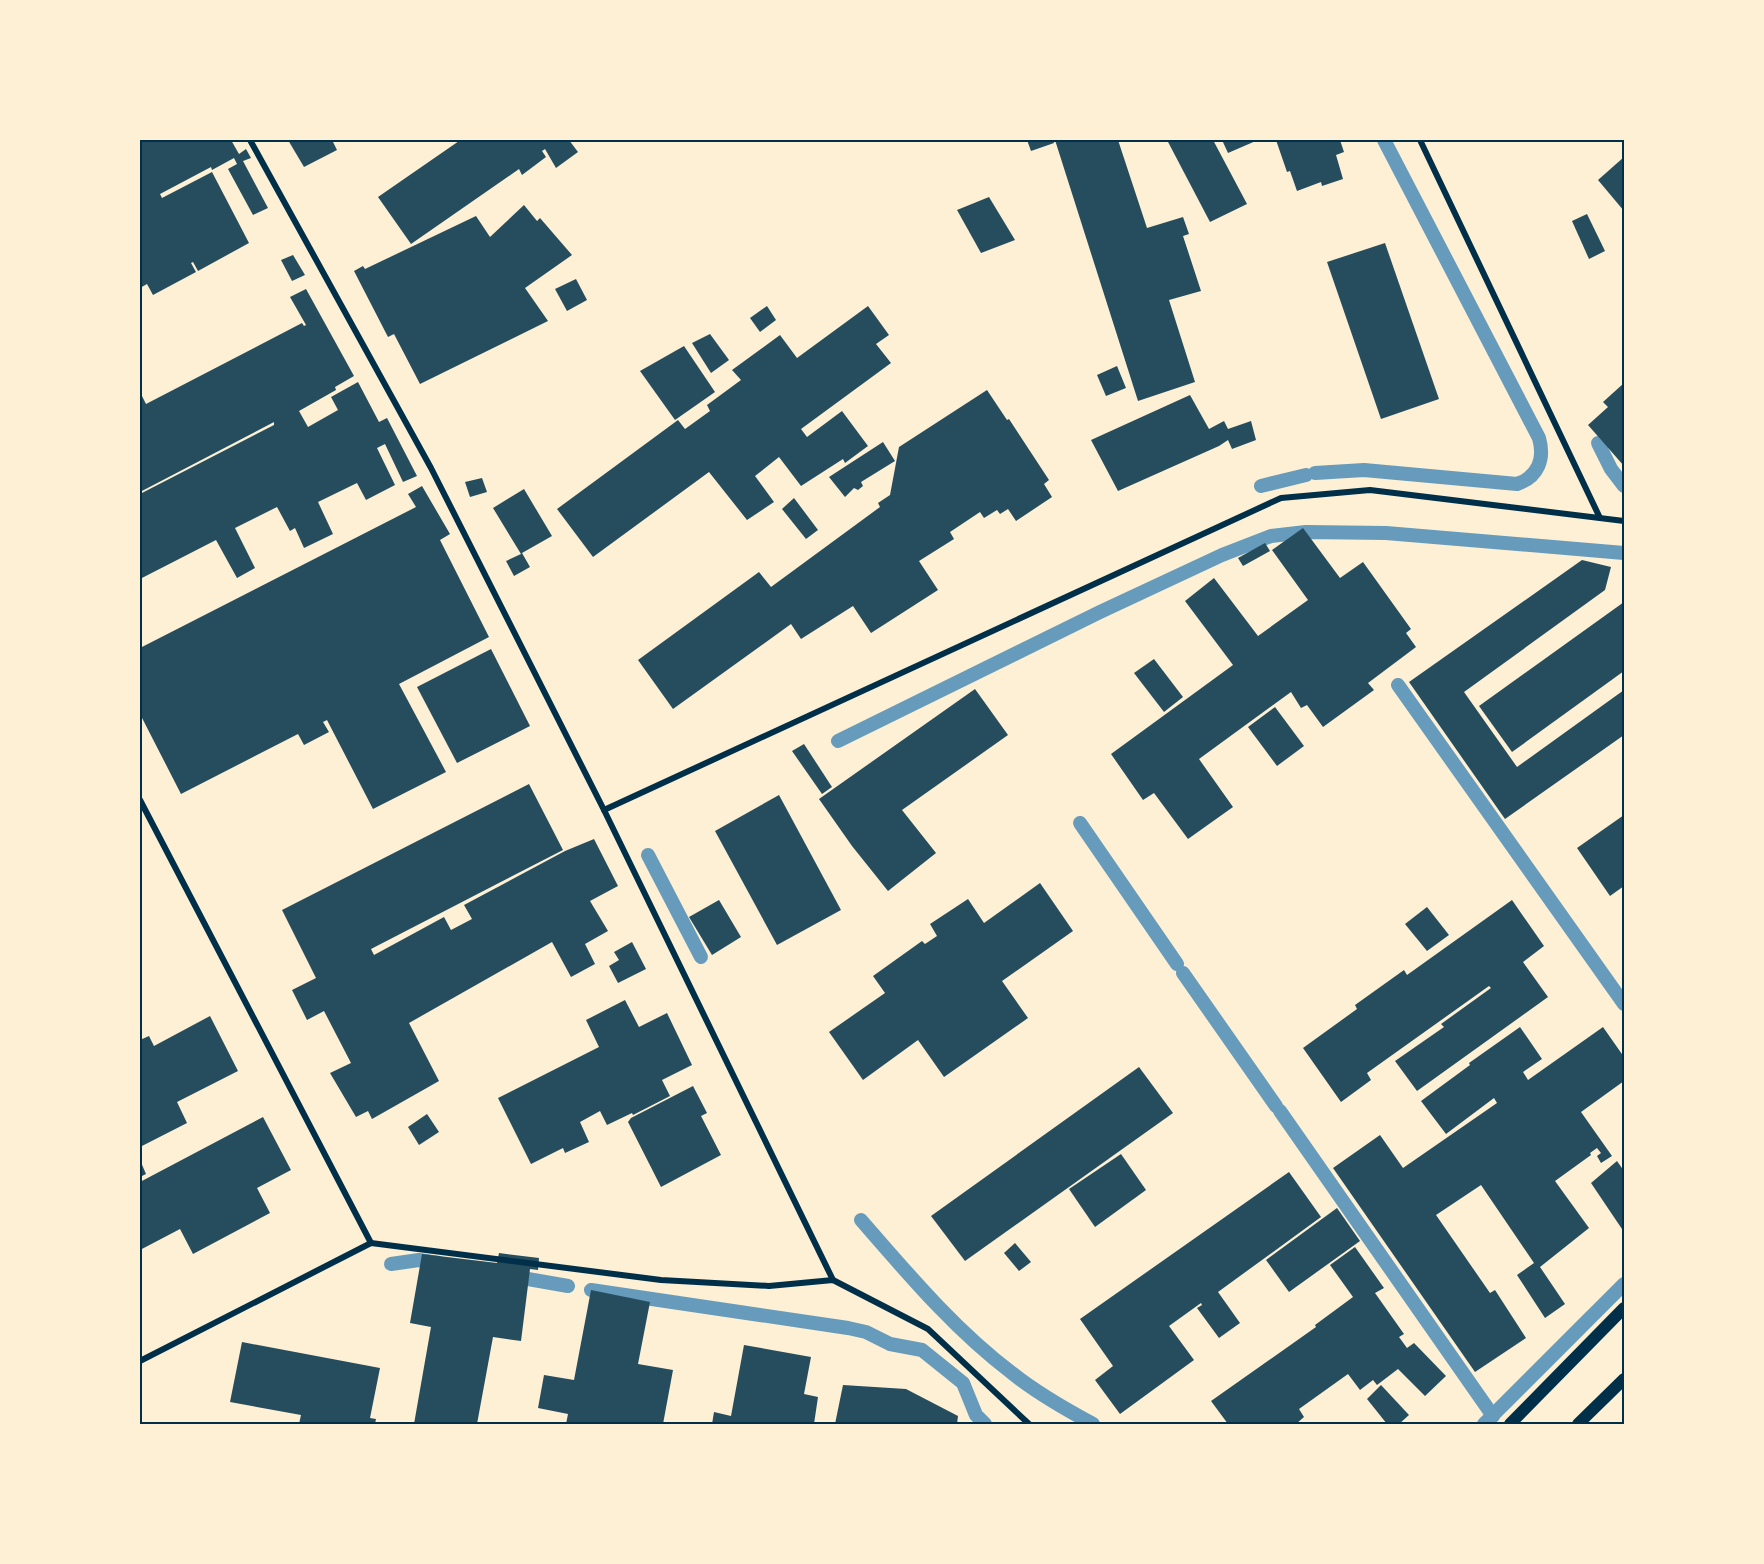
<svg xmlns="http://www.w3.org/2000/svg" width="1764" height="1564" viewBox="0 0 1764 1564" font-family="'Open Sans',sans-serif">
<rect width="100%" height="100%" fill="#fdf0d5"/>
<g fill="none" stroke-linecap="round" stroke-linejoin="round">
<g stroke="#669bbc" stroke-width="14">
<polyline points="1598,443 1611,469 1624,486"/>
<path d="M1315 473 1364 470 1517 484C1538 477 1545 459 1539 438L1384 140"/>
<polyline points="1261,486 1306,475"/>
<polyline points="1398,685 1624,1004"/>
<polyline points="838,741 1100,612 1222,555 1271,536 1306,532 1386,533 1624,553"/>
<polyline points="1080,823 1177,964"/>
<polyline points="648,855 701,957"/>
<polyline points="1183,973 1276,1106"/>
<polyline points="1280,1111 1493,1416"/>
<path d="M861 1220C908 1274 955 1330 1012 1373 1037 1393 1065 1409 1093 1424"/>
<polyline points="391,1264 419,1260 439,1263"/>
<polyline points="511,1276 568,1286"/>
<polyline points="591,1290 848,1328 866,1332 890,1344 922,1350 963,1383 976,1415 985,1424"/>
<polyline points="1484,1424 1624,1284"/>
</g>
</g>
<g fill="#264d5e">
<polygon points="140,140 231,140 239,154 246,149 251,158 243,161 268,208 253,215 228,169 237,164 234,158 212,170 211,167 160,194 162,198 212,172 249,243 198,271 193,262 191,263 196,272 153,295 147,284 140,288"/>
<polygon points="288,140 332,140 337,150 304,167"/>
<polygon points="1027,140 1053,140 1054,143 1031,151"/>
<polygon points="1055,140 1118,140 1147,228 1183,217 1189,234 1183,236 1201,291 1169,300 1195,382 1138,401"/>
<polygon points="1167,140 1213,140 1247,204 1210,222"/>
<polygon points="1222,140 1258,140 1228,153"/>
<polygon points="1276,140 1340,140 1344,152 1336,155 1343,179 1322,186 1321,182 1297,191 1290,171 1287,172"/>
<polygon points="459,141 569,140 578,152 556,168 545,149 542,151 546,157 522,175 519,169 411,244 378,197"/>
<polygon points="1624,157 1624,211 1598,180"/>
<polygon points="989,197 1015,240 981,253 957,210"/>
<polygon points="524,205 537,221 540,218 572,255 525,288 548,321 420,384 394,334 388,337 354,271 363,266 365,269 476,216 490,237"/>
<polygon points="1587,214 1605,251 1589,259 1572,221"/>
<polygon points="1385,243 1439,399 1381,419 1327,262"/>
<polygon points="293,255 305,275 292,281 281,260"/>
<polygon points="576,279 587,300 567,311 555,289"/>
<polygon points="306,289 354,376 335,387 336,390 299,411 308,427 338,410 331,397 358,382 379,422 387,418 417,476 403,482 385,444 377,448 395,485 366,500 357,483 318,502 333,534 304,548 295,528 290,531 277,507 235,528 255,568 237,578 216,540 140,579 140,514 142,513 140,508 140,494 274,425 274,422 140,492 140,397 142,396 146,404 302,323 304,326 306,325 290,297"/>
<polygon points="767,306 776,320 760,332 750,318"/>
<polygon points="868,306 889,335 876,344 891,363 801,429 807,437 842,411 868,446 845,463 843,459 801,486 779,457 755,476 774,502 747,520 709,472 593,557 557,509 678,420 685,429 710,411 707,405 741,380 732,370 780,335 797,358"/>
<polygon points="710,334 729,360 711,373 692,343"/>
<polygon points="684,346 715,392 675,420 640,371"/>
<polygon points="1117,366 1126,388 1106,396 1097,375"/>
<polygon points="1624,383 1624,466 1588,425 1608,407 1603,402"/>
<polygon points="987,390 1007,420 1009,419 1049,480 1044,484 1052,497 1016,521 1008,509 1000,514 997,510 984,518 980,512 950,532 954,539 919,561 938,590 871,633 853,606 801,639 791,624 673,709 638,660 759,572 771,587 880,507 878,503 890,495 899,447"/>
<polygon points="1190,395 1209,429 1224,421 1228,429 1251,421 1256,440 1232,449 1228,440 1219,446 1118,491 1091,440"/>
<polygon points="883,442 895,461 861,482 863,486 858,490 854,488 845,497 829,477"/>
<polygon points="482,478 487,492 470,497 465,482"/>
<polygon points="422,486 450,534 440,540 489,637 399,684 446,772 373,809 327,720 323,722 329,732 304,745 298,734 181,794 140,714 140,648 416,507 408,494"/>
<polygon points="524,489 552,536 522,553 530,567 514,576 506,561 521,554 493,508"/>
<polygon points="794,498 818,530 806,539 782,509"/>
<polygon points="1303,528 1340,578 1363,562 1411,629 1406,633 1416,647 1368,683 1374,690 1323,727 1307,705 1301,708 1291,692 1199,759 1233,807 1188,839 1154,793 1143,800 1111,754 1233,665 1185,601 1214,578 1258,636 1308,600 1272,550"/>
<polygon points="1265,543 1270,551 1243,566 1238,558"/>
<polygon points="1582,560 1611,567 1605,590 1464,692 1517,767 1624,690 1624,735 1505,819 1409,682"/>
<polygon points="1624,602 1624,671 1512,752 1479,706"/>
<polygon points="491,649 530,726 457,763 417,687"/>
<polygon points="1154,659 1183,697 1164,712 1134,673"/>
<polygon points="975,689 1008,735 902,810 936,853 888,891 852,846 819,799"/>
<polygon points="1275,707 1304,746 1277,766 1248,727"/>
<polygon points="804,744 832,787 822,794 792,751"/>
<polygon points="529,784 563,850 371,949 374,955 444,917 451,930 472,919 464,905 565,851 594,839 618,886 590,901 608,931 585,944 595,964 571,977 552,942 409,1023 439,1081 372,1119 368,1111 356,1117 330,1073 351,1063 324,1011 307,1020 292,990 316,978 282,910"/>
<polygon points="779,795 841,910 777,945 715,831"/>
<polygon points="1624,815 1624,886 1610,896 1577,848"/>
<polygon points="1040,883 1073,931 1002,981 1028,1018 944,1077 918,1040 863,1080 829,1032 885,993 873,976 922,941 925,944 937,936 930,924 968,899 984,923"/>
<polygon points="719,900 741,937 712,955 689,917"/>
<polygon points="1512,900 1544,946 1523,962 1548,997 1417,1091 1395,1061 1444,1027 1441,1024 1491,988 1489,986 1367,1073 1371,1080 1341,1102 1303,1048 1357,1009 1355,1005 1404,970 1407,975"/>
<polygon points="1427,907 1449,935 1427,951 1405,924"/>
<polygon points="632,942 646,969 618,983 609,966 619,960 614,952"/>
<polygon points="625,1000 639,1027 667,1013 692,1065 662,1080 670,1096 633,1115 632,1113 607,1125 600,1111 580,1122 589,1142 565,1153 563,1148 531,1164 498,1098 599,1047 586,1020"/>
<polygon points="210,1016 238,1071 177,1102 187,1123 140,1147 140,1040 149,1036 154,1046"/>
<polygon points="1520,1027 1542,1059 1523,1072 1528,1080 1603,1027 1624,1057 1624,1081 1581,1112 1612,1156 1601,1163 1597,1156 1601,1153 1597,1148 1590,1153 1591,1155 1555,1181 1589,1228 1540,1267 1565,1304 1545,1318 1517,1275 1534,1263 1481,1185 1436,1215 1490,1293 1495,1290 1526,1338 1475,1372 1333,1168 1380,1135 1403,1168 1497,1103 1494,1098 1446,1134 1421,1101 1470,1065 1469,1063"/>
<polygon points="1139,1067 1173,1113 965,1261 931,1216"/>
<polygon points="693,1086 707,1113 701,1116 721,1155 661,1187 628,1122 631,1118"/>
<polygon points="427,1114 439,1132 419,1145 408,1127"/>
<polygon points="263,1117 291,1170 257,1188 270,1213 193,1254 180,1229 140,1250 140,1182"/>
<polygon points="1121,1154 1146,1190 1095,1227 1069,1189"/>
<polygon points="140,1160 146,1174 140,1177"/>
<polygon points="1617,1161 1624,1171 1624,1232 1591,1183"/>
<polygon points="1289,1172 1321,1217 1218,1292 1240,1323 1219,1338 1197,1308 1202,1305 1201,1303 1169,1326 1194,1360 1120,1414 1095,1380 1113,1366 1080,1319"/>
<polygon points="1337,1208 1360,1241 1289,1292 1266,1260"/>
<polygon points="1015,1243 1031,1262 1019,1271 1004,1253"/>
<polygon points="1355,1247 1384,1288 1375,1293 1404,1334 1399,1337 1407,1348 1414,1343 1446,1376 1425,1396 1398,1369 1377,1385 1373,1380 1360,1390 1348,1374 1299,1409 1304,1417 1296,1424 1280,1424 1279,1423 1276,1424 1228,1424 1211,1401 1316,1327 1315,1325 1353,1297 1330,1265"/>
<polygon points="499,1253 539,1258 538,1270 530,1269 521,1341 493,1337 477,1424 414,1424 431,1327 410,1323 422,1254 497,1263"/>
<polygon points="591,1290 650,1302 638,1364 673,1370 663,1424 566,1424 568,1414 538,1408 544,1375 574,1380"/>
<polygon points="242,1342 380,1368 370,1418 376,1419 375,1424 299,1424 301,1415 230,1402"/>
<polygon points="744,1345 811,1357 804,1394 818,1397 814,1424 712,1424 714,1412 731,1416"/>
<polygon points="843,1385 906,1389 958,1416 957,1424 835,1424"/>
<polygon points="1381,1385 1409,1415 1399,1424 1387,1424 1367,1399"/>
</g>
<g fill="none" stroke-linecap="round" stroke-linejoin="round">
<g stroke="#003049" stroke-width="6">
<polyline points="250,140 431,468 604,810 833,1280"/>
<polyline points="1420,140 1600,518"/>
<polyline points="140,800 371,1243"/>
<polyline points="604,810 1281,498 1370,490 1624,521"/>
<polyline points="140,1361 371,1243 661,1280 769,1286 833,1280 928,1329 1029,1424"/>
</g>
<g stroke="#003049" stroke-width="12">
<polyline points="1510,1424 1624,1308"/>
<polyline points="1578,1424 1624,1379"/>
</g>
</g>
<rect width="1764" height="1564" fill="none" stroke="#fdf0d5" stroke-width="282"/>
<rect x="141" y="141" width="1482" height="1282" fill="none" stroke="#003049" stroke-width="2"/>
</svg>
